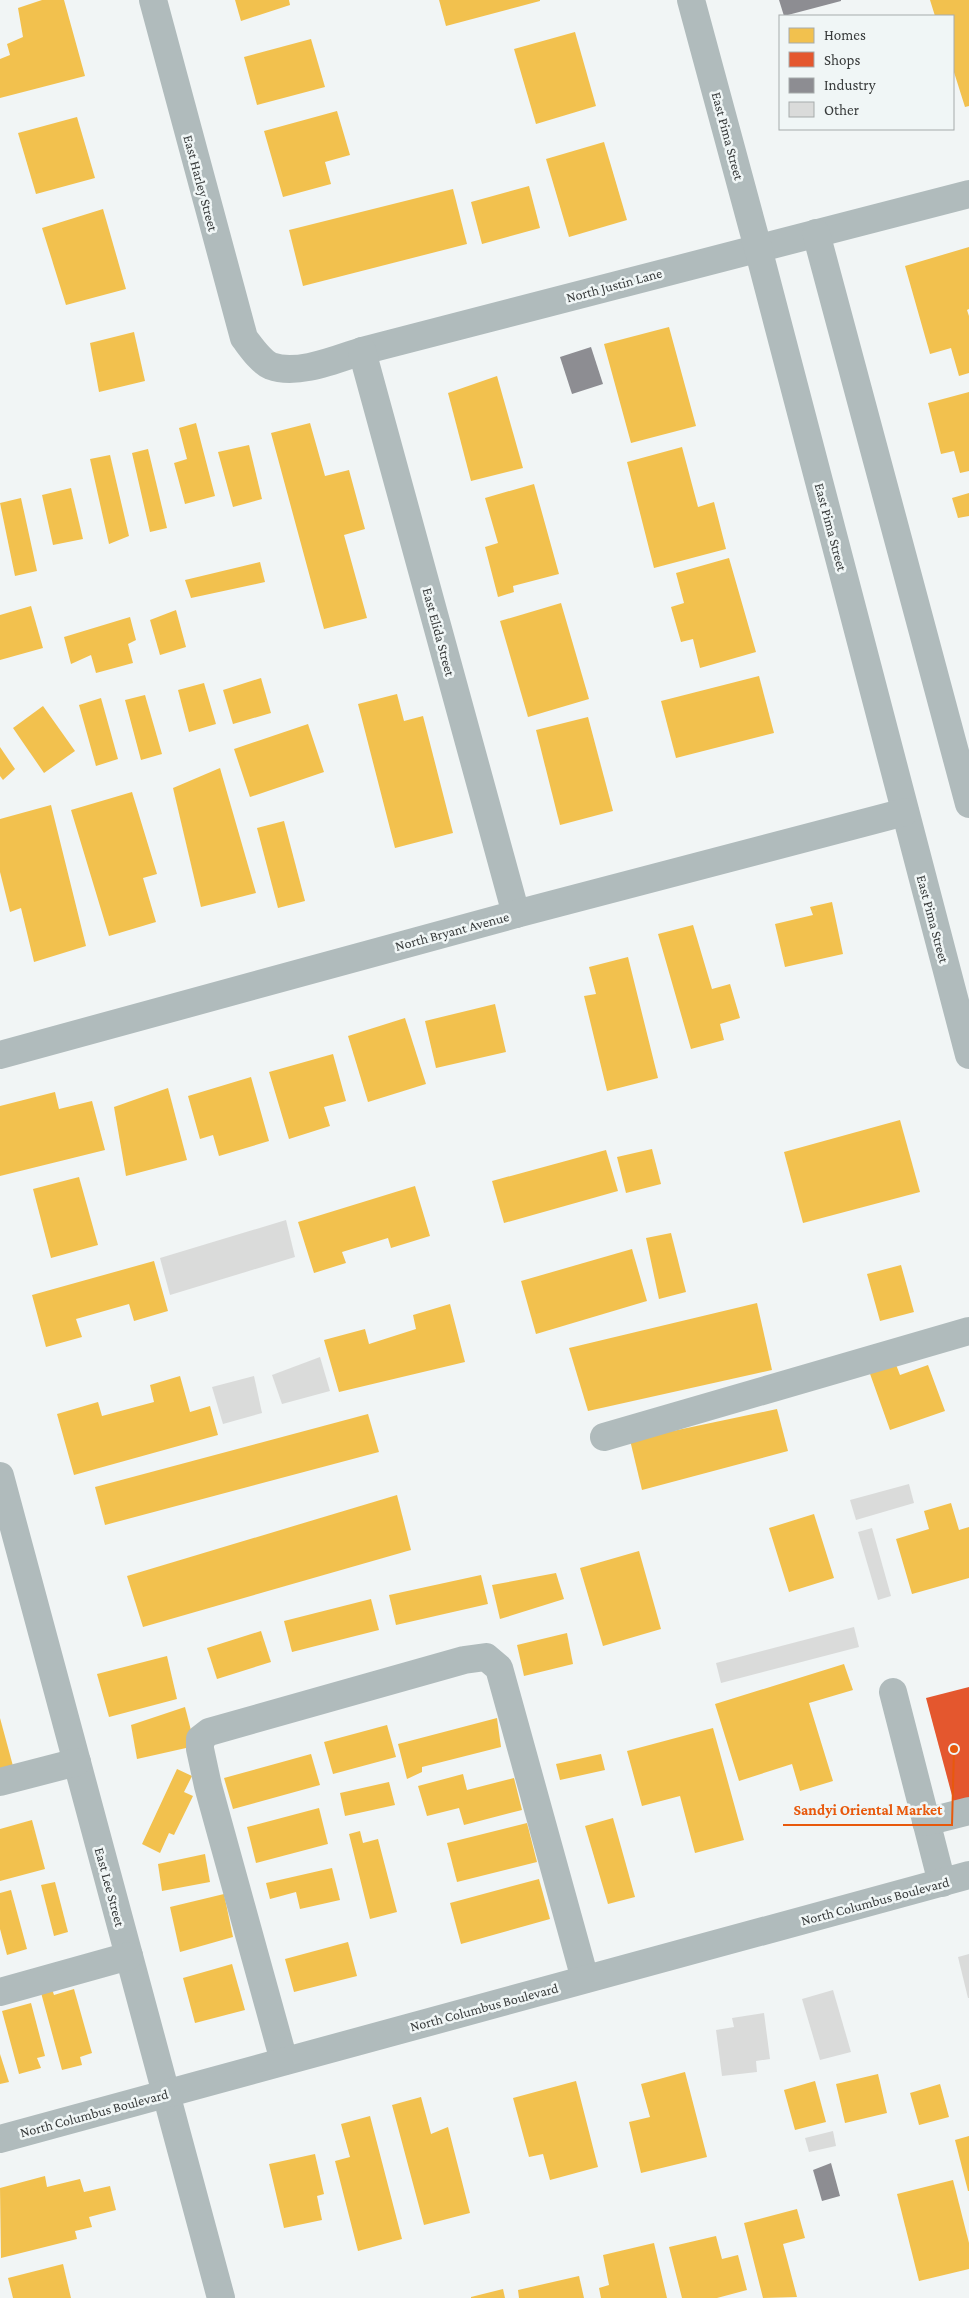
<svg xmlns="http://www.w3.org/2000/svg" width="969" height="2298" viewBox="0 0 969 2298" font-family="'Crimson Pro',serif">
<rect width="100%" height="100%" fill="#f1f5f5"/>
<g fill="#f2c14e">
<polygon points="42,0 64,0 85,76 0,98 0,59 10,55 7,44 23,37 18,8"/>
<polygon points="235,0 289,0 290,5 241,21"/>
<polygon points="439,0 540,0 540,1 446,26"/>
<polygon points="930,0 969,0 969,106 965,107 953,69 953,16 935,16"/>
<polygon points="575,32 596,106 536,124 514,49"/>
<polygon points="311,39 325,87 257,105 244,57"/>
<polygon points="337,111 350,155 325,162 331,184 283,197 264,131"/>
<polygon points="77,117 95,178 36,194 18,133"/>
<polygon points="604,142 627,220 569,237 546,159"/>
<polygon points="529,186 540,228 482,244 471,202"/>
<polygon points="453,189 467,244 303,286 289,230"/>
<polygon points="103,209 126,289 66,305 42,228"/>
<polygon points="969,247 969,309 967,310 969,316 969,373 959,376 951,348 930,354 905,266"/>
<polygon points="669,327 696,426 631,443 604,344"/>
<polygon points="134,332 145,381 99,392 90,343"/>
<polygon points="497,376 523,468 471,481 448,393"/>
<polygon points="969,392 969,471 960,473 954,451 941,454 928,403"/>
<polygon points="196,423 215,496 185,504 174,463 187,459 179,428"/>
<polygon points="310,423 325,476 349,470 365,529 344,535 367,618 324,629 271,433"/>
<polygon points="249,445 262,499 233,507 218,452"/>
<polygon points="682,447 698,507 714,502 726,549 654,568 627,462"/>
<polygon points="148,449 167,528 150,532 132,453"/>
<polygon points="110,455 129,536 109,544 90,459"/>
<polygon points="534,484 559,574 513,586 514,592 498,597 485,547 498,543 485,498"/>
<polygon points="71,488 83,539 53,545 42,495"/>
<polygon points="969,493 969,516 958,518 952,498"/>
<polygon points="21,498 37,571 15,576 0,503"/>
<polygon points="729,558 756,652 700,668 693,639 681,642 671,607 684,603 676,573"/>
<polygon points="260,562 265,582 191,598 185,580"/>
<polygon points="561,603 589,699 528,717 500,621"/>
<polygon points="31,606 43,648 0,660 0,615"/>
<polygon points="176,610 186,647 160,655 150,620"/>
<polygon points="130,617 136,640 128,644 133,663 96,673 91,655 71,664 64,637"/>
<polygon points="759,676 774,733 676,758 661,701"/>
<polygon points="261,678 271,713 233,724 223,690"/>
<polygon points="204,683 216,724 189,732 178,690"/>
<polygon points="397,694 404,721 423,716 453,833 395,848 358,704"/>
<polygon points="145,695 162,754 141,760 125,700"/>
<polygon points="101,698 118,759 96,766 79,705"/>
<polygon points="43,706 75,751 44,773 13,728"/>
<polygon points="588,717 613,811 560,825 536,730"/>
<polygon points="308,724 324,772 250,797 234,749"/>
<polygon points="0,747 15,769 3,780 0,776"/>
<polygon points="220,768 256,893 201,907 173,788"/>
<polygon points="132,792 157,874 143,878 156,922 109,936 71,810"/>
<polygon points="51,805 86,946 34,962 21,908 10,912 0,872 0,819"/>
<polygon points="284,821 305,901 278,908 257,828"/>
<polygon points="832,902 843,954 785,967 775,924 813,915 810,907"/>
<polygon points="693,925 712,989 730,984 740,1018 720,1024 724,1040 691,1049 658,934"/>
<polygon points="628,957 658,1078 607,1091 584,996 596,994 589,967"/>
<polygon points="495,1004 506,1052 436,1068 425,1021"/>
<polygon points="405,1018 426,1084 368,1102 348,1036"/>
<polygon points="333,1054 346,1101 324,1107 330,1126 289,1139 269,1072"/>
<polygon points="251,1077 269,1141 219,1156 213,1135 200,1139 188,1096"/>
<polygon points="168,1088 187,1160 126,1176 114,1107"/>
<polygon points="55,1092 59,1109 92,1101 105,1150 0,1176 0,1106"/>
<polygon points="900,1120 920,1192 803,1223 784,1152"/>
<polygon points="652,1149 661,1184 626,1193 617,1157"/>
<polygon points="606,1150 618,1191 504,1223 492,1181"/>
<polygon points="79,1177 98,1245 51,1258 33,1189"/>
<polygon points="415,1186 430,1236 391,1248 388,1238 342,1252 346,1263 314,1273 298,1222"/>
<polygon points="671,1233 686,1292 659,1299 646,1238"/>
<polygon points="632,1249 647,1301 536,1334 521,1281"/>
<polygon points="154,1261 168,1311 134,1321 129,1304 76,1319 82,1337 46,1347 32,1295"/>
<polygon points="901,1265 914,1312 880,1321 867,1274"/>
<polygon points="757,1303 772,1370 588,1411 569,1348"/>
<polygon points="450,1304 465,1362 339,1392 324,1340 365,1329 369,1344 416,1329 413,1315"/>
<polygon points="895,1362 900,1375 928,1365 945,1411 890,1430 869,1371"/>
<polygon points="180,1376 190,1412 210,1406 218,1435 74,1475 57,1414 98,1402 102,1416 154,1402 150,1385"/>
<polygon points="777,1409 788,1451 642,1490 630,1440"/>
<polygon points="368,1414 379,1452 105,1525 95,1487"/>
<polygon points="397,1495 411,1550 143,1627 127,1576"/>
<polygon points="951,1503 959,1530 969,1527 969,1578 912,1594 896,1539 929,1529 924,1511"/>
<polygon points="814,1514 834,1578 789,1592 769,1528"/>
<polygon points="639,1551 661,1629 603,1646 580,1568"/>
<polygon points="556,1573 564,1599 500,1619 492,1585"/>
<polygon points="481,1575 488,1604 396,1625 389,1595"/>
<polygon points="371,1599 379,1630 292,1652 284,1621"/>
<polygon points="261,1631 271,1662 217,1679 207,1648"/>
<polygon points="567,1633 573,1664 524,1676 517,1645"/>
<polygon points="167,1656 177,1699 109,1717 97,1674"/>
<polygon points="844,1664 853,1690 809,1703 833,1781 800,1791 792,1764 739,1781 715,1704"/>
<polygon points="185,1707 195,1746 137,1759 131,1725"/>
<polygon points="0,1718 13,1766 0,1769"/>
<polygon points="497,1718 501,1747 422,1767 422,1772 407,1779 398,1744"/>
<polygon points="387,1725 396,1757 333,1774 324,1742"/>
<polygon points="713,1728 744,1840 695,1853 680,1796 642,1806 627,1751"/>
<polygon points="311,1754 320,1785 233,1809 224,1778"/>
<polygon points="601,1754 605,1770 560,1780 556,1764"/>
<polygon points="177,1769 192,1776 184,1792 193,1796 174,1835 169,1833 160,1853 142,1844"/>
<polygon points="463,1774 467,1790 514,1778 522,1810 464,1825 459,1808 427,1816 418,1786"/>
<polygon points="389,1782 395,1805 345,1816 340,1793"/>
<polygon points="319,1808 328,1844 256,1863 247,1827"/>
<polygon points="613,1818 635,1897 608,1904 585,1826"/>
<polygon points="32,1820 45,1869 0,1881 0,1829"/>
<polygon points="527,1823 537,1862 457,1882 447,1843"/>
<polygon points="360,1831 363,1843 378,1839 397,1912 370,1919 349,1834"/>
<polygon points="205,1854 210,1882 162,1891 158,1864"/>
<polygon points="332,1868 340,1900 300,1909 296,1892 270,1899 266,1883"/>
<polygon points="539,1879 550,1919 461,1944 450,1903"/>
<polygon points="55,1882 68,1932 54,1936 41,1885"/>
<polygon points="11,1890 27,1949 7,1955 0,1929 0,1893"/>
<polygon points="224,1894 233,1937 180,1952 170,1907"/>
<polygon points="348,1942 357,1976 294,1992 285,1959"/>
<polygon points="232,1964 245,2010 195,2023 183,1978"/>
<polygon points="51,1986 54,1995 74,1989 92,2053 80,2057 82,2065 62,2070 40,1989"/>
<polygon points="31,2003 45,2056 37,2058 41,2068 19,2074 2,2011"/>
<polygon points="0,2054 9,2082 0,2084"/>
<polygon points="685,2072 707,2157 641,2173 629,2122 650,2117 641,2084"/>
<polygon points="878,2074 887,2113 845,2123 836,2084"/>
<polygon points="576,2081 598,2167 550,2180 543,2154 529,2157 513,2098"/>
<polygon points="815,2081 826,2122 795,2130 784,2090"/>
<polygon points="940,2084 949,2117 919,2125 910,2093"/>
<polygon points="421,2097 431,2134 448,2127 470,2213 424,2225 392,2105"/>
<polygon points="370,2116 402,2239 358,2251 335,2161 350,2157 341,2124"/>
<polygon points="969,2136 969,2191 968,2191 955,2140"/>
<polygon points="315,2154 324,2194 317,2196 322,2220 284,2228 269,2164"/>
<polygon points="45,2176 47,2187 80,2179 84,2192 110,2186 116,2210 89,2217 92,2227 75,2231 77,2239 1,2258 0,2188"/>
<polygon points="953,2180 969,2243 969,2269 919,2281 897,2194"/>
<polygon points="797,2209 805,2238 783,2244 797,2297 763,2298 744,2223"/>
<polygon points="716,2236 722,2259 738,2255 747,2290 717,2298 682,2298 669,2247"/>
<polygon points="654,2243 667,2298 601,2298 599,2288 609,2285 603,2255"/>
<polygon points="63,2264 71,2298 13,2298 8,2278"/>
<polygon points="579,2276 584,2298 519,2298 518,2290"/>
<polygon points="503,2289 505,2298 471,2298 471,2297"/>
</g>
<polygon fill="#e4572e" points="969,1687 969,1799 954,1803 926,1698"/>
<g fill="#8d8d92">
<polygon points="779,0 841,0 841,1 784,16"/>
<polygon points="591,347 603,384 572,394 560,357"/>
<polygon points="831,2163 840,2196 822,2201 813,2170"/>
</g>
<g fill="#dadbda">
<polygon points="286,1220 295,1257 170,1295 160,1258"/>
<polygon points="320,1357 330,1391 282,1404 272,1375"/>
<polygon points="254,1376 262,1413 223,1424 212,1387"/>
<polygon points="909,1484 914,1503 856,1520 850,1500"/>
<polygon points="872,1528 891,1596 878,1600 858,1532"/>
<polygon points="854,1627 859,1647 721,1683 716,1663"/>
<polygon points="969,1954 969,1998 968,1998 958,1957"/>
<polygon points="833,1990 851,2052 820,2060 802,1999"/>
<polygon points="764,2013 770,2059 756,2061 757,2072 722,2076 716,2030 734,2027 732,2018"/>
<polygon points="833,2131 836,2146 809,2152 805,2138"/>
</g>
<g fill="none" stroke-linecap="round" stroke-linejoin="round">
<g stroke="#b0bbbc" stroke-width="28">
<path d="M153 0 244 338C251 347 260 361 271 366 297 376 337 359 362 351L969 194"/>
<polyline points="691,0 758,248 969,1055"/>
<polyline points="816,233 969,804"/>
<polyline points="362,351 516,914"/>
<polyline points="0,1055 516,914 905,812"/>
<polyline points="604,1437 969,1331"/>
<polyline points="0,1476 221,2298"/>
<polyline points="893,1692 942,1883"/>
<polyline points="0,1782 77,1762"/>
<polyline points="926,1822 969,1811"/>
<polyline points="0,1992 129,1956"/>
<polyline points="284,2061 208,1786 200,1749 200,1739 209,1732 464,1660 486,1657 499,1668 585,1979"/>
<polyline points="0,2139 969,1875"/>
</g>
</g>
<g text-anchor="middle" stroke-width="5" stroke-linejoin="round" paint-order="stroke">
<g font-size="14" fill="#373a3a" stroke="#f0f6f6">
<text transform="translate(728 136) rotate(75)" y="5">East Pima Street</text>
<text transform="translate(201 183) rotate(75)" y="5">East Harley Street</text>
<text transform="translate(614 285) rotate(-15)" y="5">North Justin Lane</text>
<text transform="translate(831 527) rotate(75)" y="5">East Pima Street</text>
<text transform="translate(439 632) rotate(75)" y="5">East Elida Street</text>
<text transform="translate(933 919) rotate(75)" y="5">East Pima Street</text>
<text transform="translate(452 931) rotate(-15)" y="5">North Bryant Avenue</text>
<text transform="translate(110 1887) rotate(75)" y="5">East Lee Street</text>
<text transform="translate(875 1901) rotate(-15)" y="5">North Columbus Boulevard</text>
<text transform="translate(484 2007) rotate(-15)" y="5">North Columbus Boulevard</text>
<text transform="translate(94 2113) rotate(-15)" y="5">North Columbus Boulevard</text>
</g>
</g>
<path fill="none" stroke="#e8590c" stroke-width="2" d="M954 1749L952 1825H783"/>
<circle fill="#e8590c" stroke="#f0f6f6" stroke-width="2" cx="954" cy="1749" r="5"/>
<g font-size="15" text-anchor="middle" font-weight="bold" fill="#e8590c" stroke="#f0f6f6" stroke-width="5" stroke-linejoin="round" paint-order="stroke">
<text x="868" y="1815">Sandyi Oriental Market</text>
</g>
<rect x="779" y="15" width="175" height="115" fill="#f0f6f6" stroke="#a6abab"/>
<rect x="789" y="28" width="25" height="15" fill="#f2c14e" stroke="#a6abab"/>
<text x="824" y="40" font-size="15" fill="#373a3a">Homes</text>
<rect x="789" y="52" width="25" height="15" fill="#e4572e" stroke="#a6abab"/>
<text x="824" y="65" font-size="15" fill="#373a3a">Shops</text>
<rect x="789" y="78" width="25" height="15" fill="#8d8d92" stroke="#a6abab"/>
<text x="824" y="90" font-size="15" fill="#373a3a">Industry</text>
<rect x="789" y="102" width="25" height="15" fill="#dadbda" stroke="#a6abab"/>
<text x="824" y="115" font-size="15" fill="#373a3a">Other</text>
</svg>
